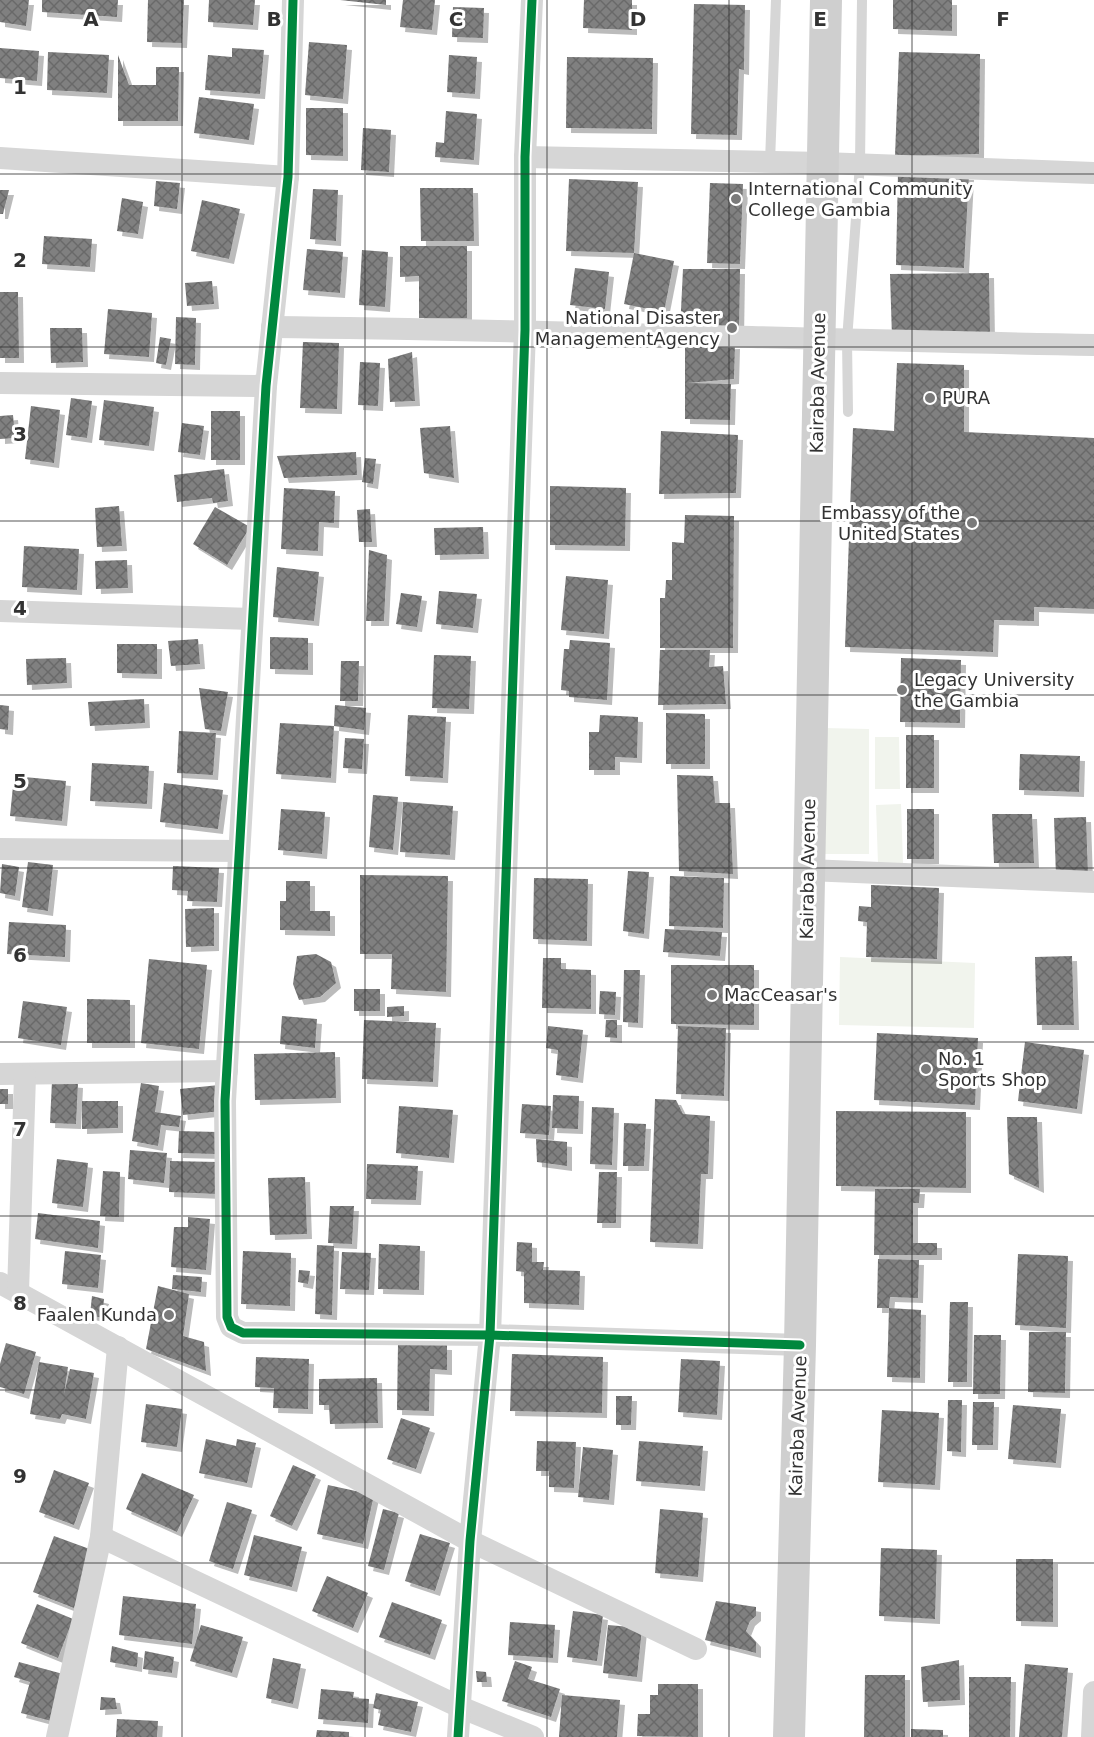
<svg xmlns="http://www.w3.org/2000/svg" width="1094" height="1737" viewBox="0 0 1094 1737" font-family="'DejaVu Sans',sans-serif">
<defs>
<pattern id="building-cross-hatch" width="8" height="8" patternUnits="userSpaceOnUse" patternTransform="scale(1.5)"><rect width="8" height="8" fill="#808080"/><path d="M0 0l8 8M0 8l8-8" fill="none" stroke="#696969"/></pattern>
<filter id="shadow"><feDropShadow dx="5" dy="5" stdDeviation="0" flood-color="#0004"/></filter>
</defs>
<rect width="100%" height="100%" fill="#fff"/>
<g fill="#f1f4ed">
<polygon points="824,728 869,729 869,854 824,854"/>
<polygon points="875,737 899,737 900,789 875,789"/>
<polygon points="901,804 903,863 878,864 876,805"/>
<polygon points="840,957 975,963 974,1028 839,1025"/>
</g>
<g fill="url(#building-cross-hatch)" filter="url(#shadow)">
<polygon points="0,0 29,0 26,26 0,22"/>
<polygon points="42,0 118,0 117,17 42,12"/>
<polygon points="148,0 184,0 182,43 147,42"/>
<polygon points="209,0 255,0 253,25 208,22"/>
<polygon points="340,0 386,0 386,5"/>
<polygon points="403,0 435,0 432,30 400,27"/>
<polygon points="584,0 632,0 632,30 583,28"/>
<polygon points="893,0 952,0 952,31 893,29"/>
<polygon points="694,4 745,5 744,70 739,69 737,135 691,134"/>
<polygon points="453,7 484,8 483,38 452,37"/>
<polygon points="309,42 347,45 343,99 305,95"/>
<polygon points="0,48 39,51 37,81 0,78"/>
<polygon points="232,48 264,50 260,94 205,90 208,55 232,57"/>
<polygon points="48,52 109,55 107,93 47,90"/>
<polygon points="899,52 980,54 979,154 895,156"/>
<polygon points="118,55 129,85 156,85 156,67 179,67 178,121 118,121"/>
<polygon points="449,55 477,57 475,94 447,92"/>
<polygon points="567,57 653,58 652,129 566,128"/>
<polygon points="199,97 254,104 249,140 194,133"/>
<polygon points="306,108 343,108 343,156 306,155"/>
<polygon points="446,111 477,114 474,160 435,157 436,142 444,143"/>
<polygon points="363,128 391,130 389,172 361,170"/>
<polygon points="898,172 969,175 964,268 896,265"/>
<polygon points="569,179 638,182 634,253 566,251"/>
<polygon points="156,181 180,183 177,209 154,206"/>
<polygon points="710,183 743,184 740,264 707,263"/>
<polygon points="420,188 473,188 474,241 421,241"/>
<polygon points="313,189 338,190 336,241 310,239"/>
<polygon points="0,190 9,190 3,214 0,214"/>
<polygon points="122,198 143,202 138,234 117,231"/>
<polygon points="202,200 240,209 229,259 191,251"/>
<polygon points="44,236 92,239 90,267 42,264"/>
<polygon points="400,246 467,246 467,318 419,318 419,276 400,277"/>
<polygon points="307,249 343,252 340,293 303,290"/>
<polygon points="362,250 388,252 385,307 359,305"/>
<polygon points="634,253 674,261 664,312 624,304"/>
<polygon points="575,268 609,272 605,309 570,305"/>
<polygon points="683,269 740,269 739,334 680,331"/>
<polygon points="989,273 990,336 892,337 890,274"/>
<polygon points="212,281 214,304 187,306 185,283"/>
<polygon points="0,292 18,292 19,358 0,358"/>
<polygon points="108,309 152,313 149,357 104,354"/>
<polygon points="176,317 196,318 195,365 175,364"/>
<polygon points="50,328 82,328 83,362 51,363"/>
<polygon points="160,337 171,339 166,365 156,363"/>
<polygon points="303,342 339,343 337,409 300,408"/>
<polygon points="735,344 734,379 688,383 731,384 730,420 685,419 685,346"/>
<polygon points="412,352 415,401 390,402 388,359"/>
<polygon points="360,362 380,363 378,406 358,405"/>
<polygon points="897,363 964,365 964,432 1094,438 1094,609 1034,607 1034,621 994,620 993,652 845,647 853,428 894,431"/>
<polygon points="71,398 92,401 87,438 66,435"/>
<polygon points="104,400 154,407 149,446 99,440"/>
<polygon points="31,406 60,410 54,463 25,459"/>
<rect x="211" y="411" width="29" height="49"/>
<polygon points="13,415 15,438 0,439 0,416"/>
<polygon points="182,423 204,426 200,455 178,452"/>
<polygon points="450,426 454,478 424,473 420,428"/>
<polygon points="661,431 738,435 736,493 659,494"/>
<polygon points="356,452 357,475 284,478 277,456"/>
<polygon points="365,458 376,459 373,484 362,482"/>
<polygon points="224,469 228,501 213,503 212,498 177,502 174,475"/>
<polygon points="550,486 626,488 625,546 550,545"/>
<polygon points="284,488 335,491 334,523 319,522 318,551 281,549"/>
<polygon points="119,506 122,546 97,547 95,508"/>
<polygon points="215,507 250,527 227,565 193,544"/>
<polygon points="370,509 372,542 359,542 357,510"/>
<polygon points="685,515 734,516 733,648 660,648 660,598 665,598 666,580 672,580 672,542 684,543"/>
<polygon points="483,527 484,554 435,555 434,528"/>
<polygon points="24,546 79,549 77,590 22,587"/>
<polygon points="369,550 387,555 384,621 366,621"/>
<polygon points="127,560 128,588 96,589 95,561"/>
<polygon points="277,567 319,572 314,621 273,617"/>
<polygon points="566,576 608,580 604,634 561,630"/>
<polygon points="439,591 477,594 473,628 436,624"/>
<polygon points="401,593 422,596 417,627 396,624"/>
<polygon points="270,637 308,638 308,670 270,669"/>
<polygon points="198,639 200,664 171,666 168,641"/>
<polygon points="570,640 610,643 607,700 569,697 569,691 561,690 564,649 569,649"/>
<polygon points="117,644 157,644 157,674 117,673"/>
<polygon points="660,650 710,650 709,667 723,666 726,704 658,705"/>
<polygon points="434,655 471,656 469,709 432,708"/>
<polygon points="66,658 67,683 27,685 26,659"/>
<polygon points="901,658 961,660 960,723 900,722"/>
<polygon points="341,661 359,661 358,701 340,701"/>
<polygon points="199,688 228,692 221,731 205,729"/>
<polygon points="144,699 145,723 90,726 88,702"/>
<polygon points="0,705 9,706 8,730 0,729"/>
<polygon points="335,705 366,708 364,730 334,726"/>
<polygon points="666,713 705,714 705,764 666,764"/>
<polygon points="408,715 446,717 443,778 405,776"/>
<polygon points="600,715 638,717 637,758 615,757 615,770 589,770 589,732 599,732"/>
<polygon points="280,723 334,726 331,778 276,774"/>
<polygon points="179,731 216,733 213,775 177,773"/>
<rect x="906" y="735" width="28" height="53"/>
<polygon points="345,738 364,739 362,769 343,768"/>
<polygon points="1020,754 1080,756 1079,792 1019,790"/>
<polygon points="92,763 149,766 147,804 90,801"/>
<polygon points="677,775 713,776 715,803 730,803 733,874 679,871"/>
<polygon points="14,776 66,781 62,821 10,816"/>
<polygon points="164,783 223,790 218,829 160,822"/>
<polygon points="373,795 398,797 393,850 369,847"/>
<polygon points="403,802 453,806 450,855 400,852"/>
<polygon points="281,809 325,812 322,854 278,850"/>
<rect x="907" y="809" width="27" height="50"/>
<polygon points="992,814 1032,814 1034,863 994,863"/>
<polygon points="1086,817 1088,875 1056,876 1054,818"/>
<polygon points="28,862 53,865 48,911 22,907"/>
<polygon points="2,864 19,867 15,896 0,893"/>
<polygon points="173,866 219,868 217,902 187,901 188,891 172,890"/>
<polygon points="628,871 649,872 644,934 623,931"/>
<polygon points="360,875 448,876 446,992 391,989 392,954 360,954"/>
<polygon points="670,876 724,878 723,928 669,926"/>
<polygon points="534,878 588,879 587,941 533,939"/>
<polygon points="286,881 310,881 310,911 330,911 330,931 280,930 280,901 286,901"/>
<polygon points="871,885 939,888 937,959 866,957 867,922 858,921 859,906 871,907"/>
<polygon points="214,908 214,946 186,947 185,909"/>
<polygon points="9,922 66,925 65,957 7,954"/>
<polygon points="665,929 722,932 720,956 663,952"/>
<polygon points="316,954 331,962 336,983 320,997 299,1000 293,984 297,956"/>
<polygon points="1072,956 1074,1025 1037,1025 1035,957"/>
<polygon points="543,958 561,958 561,969 591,970 591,1009 542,1008"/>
<polygon points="149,959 207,965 199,1049 141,1043"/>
<polygon points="671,965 754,965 754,1025 671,1024"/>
<polygon points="624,970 640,970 638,1023 623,1022"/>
<rect x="354" y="989" width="26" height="22"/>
<polygon points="600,991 616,992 615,1015 599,1014"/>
<polygon points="87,999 130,1000 130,1043 87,1043"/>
<polygon points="23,1001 67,1007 61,1045 18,1038"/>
<polygon points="404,1006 404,1016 387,1017 387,1007"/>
<polygon points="282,1016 317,1019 315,1048 280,1044"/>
<polygon points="364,1020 436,1023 433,1082 362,1079"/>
<polygon points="606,1020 617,1020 617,1038 605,1037"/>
<polygon points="548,1026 583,1030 578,1078 556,1075 558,1050 546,1048"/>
<polygon points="678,1026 726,1028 724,1096 676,1094"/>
<polygon points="877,1033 978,1038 975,1105 874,1100"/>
<polygon points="1025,1042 1084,1050 1077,1109 1018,1101"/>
<polygon points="335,1052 336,1098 255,1100 254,1054"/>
<polygon points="52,1081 78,1083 76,1124 50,1123"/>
<polygon points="141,1083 159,1086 155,1112 181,1116 179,1127 161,1125 158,1146 132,1141"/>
<polygon points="219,1085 222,1111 183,1115 180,1089"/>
<rect x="0" y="1089" width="8" height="15"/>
<polygon points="553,1095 579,1096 578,1129 552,1128"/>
<polygon points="655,1099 676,1100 683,1114 710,1116 708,1174 701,1174 698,1244 650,1242"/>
<polygon points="82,1101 118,1101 118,1128 82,1129"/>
<polygon points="522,1104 551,1106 549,1135 520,1133"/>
<polygon points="399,1106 453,1110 449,1158 396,1153"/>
<polygon points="592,1107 614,1108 612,1165 590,1164"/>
<polygon points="836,1111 966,1112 966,1188 836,1186"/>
<polygon points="1007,1117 1037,1117 1039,1188 1009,1174"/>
<polygon points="624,1123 646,1124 644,1166 623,1166"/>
<polygon points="179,1131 217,1132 217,1154 178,1153"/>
<polygon points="536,1139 567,1142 567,1166 537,1162"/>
<polygon points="130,1150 167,1153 164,1183 128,1179"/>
<polygon points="57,1159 88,1163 83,1207 52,1203"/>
<polygon points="170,1161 218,1162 217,1194 169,1192"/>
<polygon points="367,1164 418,1166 416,1200 366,1199"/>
<polygon points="103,1171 120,1172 119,1217 100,1216"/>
<polygon points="599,1172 617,1172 616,1223 597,1223"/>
<polygon points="305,1177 307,1234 270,1235 268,1178"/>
<polygon points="875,1189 920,1189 919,1203 913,1203 913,1243 937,1243 937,1255 874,1255"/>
<polygon points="330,1206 354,1206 352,1244 328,1243"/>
<polygon points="38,1213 100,1221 98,1248 35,1239"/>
<polygon points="188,1217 210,1219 206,1270 171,1267 174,1227 188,1227"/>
<polygon points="517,1242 532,1243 532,1262 544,1262 543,1270 580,1271 579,1305 524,1303 524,1272 516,1271"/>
<polygon points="379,1244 420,1246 419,1290 378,1289"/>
<polygon points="317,1245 334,1246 332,1315 315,1314"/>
<polygon points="65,1251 101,1255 98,1288 62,1284"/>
<polygon points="243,1251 291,1253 290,1306 241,1304"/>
<polygon points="342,1252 371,1253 369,1290 340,1289"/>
<polygon points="1018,1254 1068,1256 1066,1328 1015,1325"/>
<polygon points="878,1259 919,1260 918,1298 890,1297 889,1308 877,1308"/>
<polygon points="299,1270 310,1271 308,1284 298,1282"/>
<polygon points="173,1275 202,1277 201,1292 172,1289"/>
<polygon points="158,1286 189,1294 183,1336 204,1342 206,1371 146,1349"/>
<polygon points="92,1296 104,1299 102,1318 90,1315"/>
<polygon points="950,1302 968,1302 967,1382 948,1382"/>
<polygon points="889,1308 921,1310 920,1378 887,1377"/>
<polygon points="1029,1332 1066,1332 1065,1393 1028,1392"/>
<polygon points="974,1335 1001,1335 1000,1394 973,1394"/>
<polygon points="6,1343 36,1352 24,1394 0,1387 0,1364"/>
<polygon points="398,1344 447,1345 447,1370 430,1369 429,1411 397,1410"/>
<polygon points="512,1354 603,1357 602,1413 510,1411"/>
<polygon points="256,1357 309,1359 308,1409 273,1408 274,1388 255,1387"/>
<polygon points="681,1359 720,1361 717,1415 678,1412"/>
<polygon points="39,1362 68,1367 64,1394 70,1369 94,1373 86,1419 62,1414 60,1419 30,1414"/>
<polygon points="377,1378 378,1423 330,1424 329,1405 319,1405 319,1379"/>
<polygon points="616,1396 632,1396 631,1425 616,1425"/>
<polygon points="948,1400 962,1400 961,1452 947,1451"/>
<polygon points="973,1402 994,1402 993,1445 972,1445"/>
<polygon points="146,1404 182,1409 177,1447 141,1442"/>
<polygon points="1013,1405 1061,1409 1056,1463 1008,1459"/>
<polygon points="882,1410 939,1413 935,1485 878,1482"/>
<polygon points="401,1418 430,1428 416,1469 387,1459"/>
<polygon points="206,1439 236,1446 237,1439 256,1443 247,1483 199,1473"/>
<polygon points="537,1441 576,1442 574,1488 549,1487 549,1471 536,1471"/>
<polygon points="639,1441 703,1446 700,1486 636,1481"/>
<polygon points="583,1447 613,1450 609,1500 578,1497"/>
<polygon points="293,1465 316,1475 292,1526 270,1516"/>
<polygon points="54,1470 89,1483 74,1525 39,1512"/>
<polygon points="142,1473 194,1495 177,1532 126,1509"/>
<polygon points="328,1485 374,1495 363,1544 317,1534"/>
<polygon points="227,1502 252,1510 233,1569 209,1561"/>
<polygon points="383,1509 399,1513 384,1570 368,1566"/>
<polygon points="660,1509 703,1513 698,1577 655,1573"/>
<polygon points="420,1534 450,1543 435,1591 405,1581"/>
<polygon points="254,1535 302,1547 292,1587 244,1575"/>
<polygon points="54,1536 95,1551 74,1608 33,1592"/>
<polygon points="881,1548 937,1550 935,1619 879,1616"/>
<polygon points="1016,1559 1053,1559 1053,1622 1016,1621"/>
<polygon points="327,1576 368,1593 353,1628 312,1611"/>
<polygon points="123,1596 196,1604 192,1644 119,1635"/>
<polygon points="716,1601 756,1607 756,1616 750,1621 746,1631 756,1642 756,1653 705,1640"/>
<polygon points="392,1602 442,1620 430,1655 379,1637"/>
<polygon points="37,1604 73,1619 58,1658 21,1643"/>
<polygon points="573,1611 603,1615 597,1661 567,1657"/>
<polygon points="510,1622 555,1625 553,1658 508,1655"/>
<polygon points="201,1625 243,1637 232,1673 190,1661"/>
<polygon points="608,1625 642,1628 637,1677 603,1673"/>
<polygon points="112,1646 138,1653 137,1667 110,1662"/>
<polygon points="145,1651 174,1657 172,1673 143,1669"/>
<polygon points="273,1658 301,1664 293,1704 266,1698"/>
<polygon points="959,1660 960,1700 923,1702 921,1667"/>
<polygon points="515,1661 532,1667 528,1679 560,1689 551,1717 502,1701"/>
<polygon points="19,1662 63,1674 51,1721 21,1713 30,1682 14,1677"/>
<polygon points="1025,1664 1068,1668 1062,1737 1019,1737"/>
<polygon points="476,1671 486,1672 487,1682 477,1682"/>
<polygon points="865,1675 905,1675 905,1737 864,1737"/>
<polygon points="969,1677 1011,1677 1010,1737 969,1737"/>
<polygon points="658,1684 698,1684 698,1737 637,1736 638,1714 650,1714 650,1695 658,1695"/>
<polygon points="321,1689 354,1692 353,1698 369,1699 368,1723 318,1719"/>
<polygon points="376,1693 418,1702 411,1732 378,1725 381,1710 373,1708"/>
<polygon points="562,1695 620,1700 617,1737 559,1737"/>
<polygon points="101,1697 115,1698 117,1709 100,1710"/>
<polygon points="117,1719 158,1721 157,1737 116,1737"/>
<polygon points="911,1729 943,1730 943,1737 911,1737"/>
<polygon points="317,1730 349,1732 349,1737 316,1737"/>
</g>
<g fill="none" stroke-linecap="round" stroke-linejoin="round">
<g stroke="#d6d6d6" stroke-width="10">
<polyline points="770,162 776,0"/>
<polyline points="848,412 847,340 860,164 862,0"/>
</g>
<g stroke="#d6d6d6" stroke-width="22">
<polyline points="293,0 288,177 266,386 225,1101 227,1317 231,1327 243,1333 490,1335 800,1345"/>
<polyline points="525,157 823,163 1094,173"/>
<polyline points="0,158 288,177"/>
<path d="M272 327C546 330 820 340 1094 345"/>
<polyline points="0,383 266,386"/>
<polyline points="0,611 252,619"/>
<polyline points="0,849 239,851"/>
<polyline points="808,870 1094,882"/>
<polyline points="0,1074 227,1071"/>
<polyline points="0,1283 470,1541 696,1649"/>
<polyline points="18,1292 25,1076"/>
<polyline points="101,1537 460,1707 533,1737"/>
<polyline points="57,1737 101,1537 118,1347"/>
<polyline points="458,1737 470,1541 490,1335 525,330 525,157 532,0"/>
<polyline points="1092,1737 1094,1692"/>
</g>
<polyline stroke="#cfcfcf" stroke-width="32" points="789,1737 800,1345 826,0"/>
<g stroke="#fff" stroke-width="13">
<g id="cycleway">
<polyline points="293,0 288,177 266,386 225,1101 227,1317 231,1327 243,1333 490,1335 800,1345"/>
<polyline points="458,1737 470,1541 490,1335 525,330 525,157 532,0"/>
</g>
</g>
<use href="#cycleway" stroke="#00873e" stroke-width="9"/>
</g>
<path fill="none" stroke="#323232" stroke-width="1.5" stroke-opacity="0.55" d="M182 0V1737M365 0V1737M547 0V1737M729 0V1737M912 0V1737M0 174H1094M0 347H1094M0 521H1094M0 695H1094M0 868H1094M0 1042H1094M0 1216H1094M0 1390H1094M0 1563H1094"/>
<g fill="#7a7a7a" stroke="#fff" stroke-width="2">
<circle cx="736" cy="199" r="6"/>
<circle cx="732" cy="328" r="6"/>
<circle cx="930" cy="398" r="6"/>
<circle cx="972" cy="523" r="6"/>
<circle cx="902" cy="690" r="6"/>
<circle cx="712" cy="995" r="6"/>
<circle cx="926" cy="1069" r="6"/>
<circle cx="169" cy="1315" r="6"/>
</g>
<g text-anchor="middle" stroke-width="6" stroke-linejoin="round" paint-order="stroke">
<g font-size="18" fill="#323232" stroke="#fff" text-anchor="start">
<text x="748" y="195">International Community<tspan x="748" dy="21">College Gambia</tspan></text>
<text x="720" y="324" text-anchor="end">National Disaster<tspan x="720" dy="21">ManagementAgency</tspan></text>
<text x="942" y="404">PURA</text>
<text x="960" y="519" text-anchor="end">Embassy of the<tspan x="960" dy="21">United States</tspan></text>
<text x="914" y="686">Legacy University<tspan x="914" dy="21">the Gambia</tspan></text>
<text x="724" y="1001">MacCeasar's</text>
<text x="938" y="1065">No. 1<tspan x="938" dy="21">Sports Shop</tspan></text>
<text x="157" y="1321" text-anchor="end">Faalen Kunda</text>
</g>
<g font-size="18" fill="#323232" stroke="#fff">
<text transform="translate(818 383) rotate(-89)" y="6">Kairaba Avenue</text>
<text transform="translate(808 869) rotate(-89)" y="6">Kairaba Avenue</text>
<text transform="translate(798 1426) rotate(-88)" y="6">Kairaba Avenue</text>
</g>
</g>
<g font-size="20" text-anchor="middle" font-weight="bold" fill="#323232" stroke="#fff" stroke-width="6" stroke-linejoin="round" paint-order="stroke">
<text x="91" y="26">A</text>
<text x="274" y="26">B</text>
<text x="456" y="26">C</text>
<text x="638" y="26">D</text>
<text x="820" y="26">E</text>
<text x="1003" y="26">F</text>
<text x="20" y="94">1</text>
<text x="20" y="267">2</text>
<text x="20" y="441">3</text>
<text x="20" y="615">4</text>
<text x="20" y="788">5</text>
<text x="20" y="962">6</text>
<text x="20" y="1136">7</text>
<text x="20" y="1310">8</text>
<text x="20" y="1483">9</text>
</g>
</svg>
